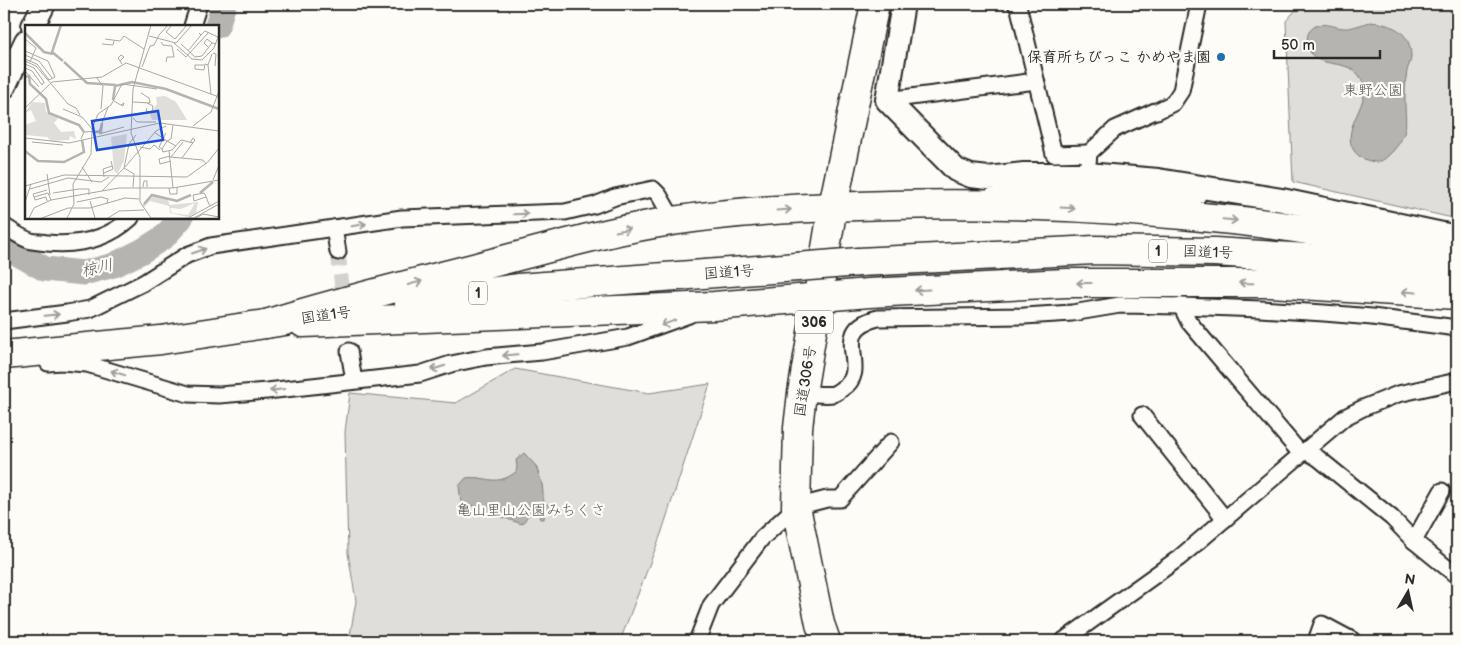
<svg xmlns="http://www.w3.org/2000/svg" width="1461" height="645" viewBox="0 0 1461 645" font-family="'Balsamiq Sans','Klee One',sans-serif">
<rect width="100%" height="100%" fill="#fdfcf7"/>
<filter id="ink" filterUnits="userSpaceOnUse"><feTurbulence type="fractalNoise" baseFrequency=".02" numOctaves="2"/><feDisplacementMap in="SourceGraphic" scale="10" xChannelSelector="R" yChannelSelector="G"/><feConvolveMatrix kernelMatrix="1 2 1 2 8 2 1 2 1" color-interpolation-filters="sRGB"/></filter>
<g filter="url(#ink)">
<g fill="#dfdeda" stroke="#858482">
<polygon points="1301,4 1457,4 1457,219 1293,182 1286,21"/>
<polygon points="515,369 649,393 710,384 661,534 620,641 349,641 356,601 348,553 345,432 350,393 456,403"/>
</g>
<g fill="#b5b4b1" stroke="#7e7d7b">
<path d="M1370 22C1392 24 1411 31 1411 57 1411 62 1408 66 1407 71 1405 82 1405 95 1405 105 1406 126 1408 134 1393 151 1388 156 1382 163 1375 162 1367 161 1360 158 1355 152 1336 127 1380 99 1358 74 1343 57 1310 71 1308 43 1307 39 1307 35 1309 32 1320 17 1334 29 1348 28 1355 27 1363 24 1370 22Z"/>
<path d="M524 453 536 466 542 484 544 503 549 505 548 507 545 509 544 519H540L538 512C528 510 527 519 522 524L502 517 483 513 482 509 461 502 459 486 466 478C488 475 494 488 516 472L517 467 516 460Z"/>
</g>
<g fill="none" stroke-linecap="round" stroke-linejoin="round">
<g stroke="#b5b4b1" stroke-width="25">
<polyline points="217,26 224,4"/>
<polyline points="4,246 45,269 84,273 114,265 142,251 164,237 181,218"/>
</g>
<polyline stroke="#d3d2ce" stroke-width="15" stroke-dasharray="15 8" stroke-linecap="butt" points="338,252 349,351"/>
<g stroke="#2b2b2b" stroke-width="19">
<g id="street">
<polyline points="1016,4 1019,9 1054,154 1089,153 1087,174"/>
<polyline points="192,26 199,4"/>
<polyline points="887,100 1036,81"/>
<polyline points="1089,153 1115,129 1155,111 1157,111 1173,103 1181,91 1199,4"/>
<path d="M992 196C1021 189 1050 189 1080 190 1119 191 1159 194 1198 196"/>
<path d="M4 226C12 231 21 238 31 241 36 242 42 242 47 243 78 246 108 239 131 218"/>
<polyline points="334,228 338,252"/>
<polyline points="1181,306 1189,322 1301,454"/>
<polyline points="4,321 67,313 90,309 143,283 187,255 211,246 402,218 565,212 595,205 615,197 653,189 659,195 674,221"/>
<polyline points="349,351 354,381"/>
<polyline points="48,363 61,362 87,364 188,394 219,395 267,391 420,374 451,364 486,357 542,352 628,337 689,315"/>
<path d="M802 393C812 393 824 396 833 394 837 393 840 390 843 388 873 369 827 330 878 318L1024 316 1072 313 1120 305 1181 306 1260 309 1324 313 1372 317 1457 328"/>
<polyline points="1142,415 1225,519"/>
<polyline points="1306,451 1318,458 1392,518 1414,541 1457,576"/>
<polyline points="1414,541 1442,491"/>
<polyline points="697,641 711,605 762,538 796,507 827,499 840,499 891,442"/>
<polyline points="1063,641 1179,558 1345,417 1363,408 1398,394 1457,381"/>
<polyline points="1316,641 1322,624 1352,640 1352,641"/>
</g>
</g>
<g stroke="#2b2b2b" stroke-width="26">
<g id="secondary">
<polyline points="903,4 887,100 956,170 971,176 988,178 1024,174 1087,174 1158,180 1282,200 1457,237"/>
<polyline points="33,26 44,4"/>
<polyline points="4,87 26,41"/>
</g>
</g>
<g stroke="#2b2b2b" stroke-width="31">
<g id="highway">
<polyline points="859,262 1095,250 1215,252 1307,258 1443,272"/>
<polyline points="409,303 518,288 797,267"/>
<polyline points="303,323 714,306 869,293 1066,283 1271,283 1457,295"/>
<path d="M266 324C336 302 407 285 477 267 542 250 606 231 672 221 744 210 817 207 890 205 1007 202 1125 208 1242 221 1314 229 1386 244 1457 258"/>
<polyline points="4,355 161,340 285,321"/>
<polyline points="826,641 820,624 796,507 798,428 802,393 833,206 875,4"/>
</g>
</g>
<use href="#street" stroke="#fdfcf7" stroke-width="15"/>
<use href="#secondary" stroke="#fdfcf7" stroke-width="22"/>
<use href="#highway" stroke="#fdfcf7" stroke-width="28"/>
<g stroke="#2b2b2b" stroke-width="31" stroke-linecap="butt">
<polyline id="highway-bridge" points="797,267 859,262"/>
</g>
<use href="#highway-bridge" stroke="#fdfcf7" stroke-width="28"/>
</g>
<defs><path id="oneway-shaft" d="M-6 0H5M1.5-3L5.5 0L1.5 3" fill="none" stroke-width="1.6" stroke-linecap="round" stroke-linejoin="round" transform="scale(1.25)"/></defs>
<g stroke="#9e9e9b">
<use href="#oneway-shaft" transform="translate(1068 208) rotate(3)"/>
<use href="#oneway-shaft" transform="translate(784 210) rotate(-4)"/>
<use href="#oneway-shaft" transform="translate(521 214) rotate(-2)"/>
<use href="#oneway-shaft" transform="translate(1230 220) rotate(5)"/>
<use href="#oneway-shaft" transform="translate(359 225) rotate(-9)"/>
<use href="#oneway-shaft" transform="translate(623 230) rotate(-11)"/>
<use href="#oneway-shaft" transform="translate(199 251) rotate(-19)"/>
<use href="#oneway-shaft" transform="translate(415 283) rotate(-15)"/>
<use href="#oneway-shaft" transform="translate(1084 283) rotate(180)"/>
<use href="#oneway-shaft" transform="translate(1246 283) rotate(-179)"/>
<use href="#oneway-shaft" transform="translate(922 290) rotate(177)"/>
<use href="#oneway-shaft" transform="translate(1409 292) rotate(-176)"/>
<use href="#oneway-shaft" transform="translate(52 315) rotate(-6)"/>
<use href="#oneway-shaft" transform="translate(668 323) rotate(160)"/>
<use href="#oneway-shaft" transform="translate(510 355) rotate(175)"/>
<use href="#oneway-shaft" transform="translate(438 368) rotate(163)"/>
<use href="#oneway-shaft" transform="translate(118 373) rotate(-163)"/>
<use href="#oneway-shaft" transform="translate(277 390) rotate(173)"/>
</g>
</g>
<circle fill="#1f6fb2" stroke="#fdfcf7" stroke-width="2" cx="1221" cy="57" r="5"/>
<g text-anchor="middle" stroke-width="4.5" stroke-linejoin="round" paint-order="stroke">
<g fill="#fdfcf7" stroke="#6a6a68" stroke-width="1">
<rect x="1149" y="239.5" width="18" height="23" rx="4"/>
<rect x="469" y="281.5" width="18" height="23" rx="4"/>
<rect x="795" y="310.5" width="38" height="23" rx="4"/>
</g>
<g font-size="14" font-weight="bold" fill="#2b2b2b">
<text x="1158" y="256">1</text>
<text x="478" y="298">1</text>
<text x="814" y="327">306</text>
</g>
<g font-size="15" font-weight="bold" fill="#2b2b2b" stroke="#fdfcf7" text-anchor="end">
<text x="1211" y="62">保育所ちびっこ かめやま園</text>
</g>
<g font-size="15" fill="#585857" stroke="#fdfcf7">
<text x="1373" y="95">東野公園</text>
<text x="531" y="515">亀山里山公園みちくさ</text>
</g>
<g font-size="15" fill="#2b2b2b" stroke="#fdfcf7">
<text transform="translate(1208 252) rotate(2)" y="5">国道1号</text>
<text transform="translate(729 272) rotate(-4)" y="5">国道1号</text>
<text transform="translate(326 315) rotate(-8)" y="5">国道1号</text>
<text transform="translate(805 381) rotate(-81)" y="5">国道306号</text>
</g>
<g font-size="16" font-style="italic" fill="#5b5b5a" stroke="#fdfcf7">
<text transform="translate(97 267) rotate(-12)" y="6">椋川</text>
</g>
</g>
<g transform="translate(25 25)">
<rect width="194" height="194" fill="#fdfcf7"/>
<path d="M140 71 151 77 162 95H127L125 88 132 79 131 72ZM7 77 20 78 21 87 33 93 29 98 36 107 49 106 51 114 45 111 44 115 26 116 22 112 0 110V100L11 96 6 85 0 88ZM102 109 99 136 92 149 89 145 86 112ZM130 170 142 173 145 180 173 177 171 188 163 192 145 188 144 181 125 176 118 183 117 180ZM170 178 163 190 147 188 145 183 156 184Z" fill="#dfdeda" fill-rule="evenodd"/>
<path fill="none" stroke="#b5b4b1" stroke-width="2.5" d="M36 0 27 27 38 36M0 8 19 27 28 29M39 37 62 58 91 60M0 52 4 51 5 59 21 74 24 88 54 100 59 107M88 75 90 61 107 57 141 64 194 84M67 107H76L77 98M0 126 13 136 39 137 59 127 57 115M175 168 188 157M119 179 127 170 152 176 166 170"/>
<path fill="none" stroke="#a9a8a5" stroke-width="1" d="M126 0 108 64 106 108 115 132V177L126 193M147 0 141 7 150 14 162 0M174 8 176 10 180 6 193 12M124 11 151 18 167 0M0 14 11 23 5 37M80 14 95 16 99 11 119 24M136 17 138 20 147 21 149 32H142L141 37M149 18 167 34 177 35 189 23 194 9M77 19 88 20 89 16M156 19 170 32 177 31 187 18 191 19M183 22 179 18 182 14 187 18M152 24 161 32 184 7M0 26 23 36 30 52 24 55 12 39 0 34M163 26 176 10M188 28 191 29 190 41M0 30 14 36 27 53M0 36 11 41 43 79 51 83 55 90M95 36 99 32 96 30 93 33 97 39M0 39 9 43 19 57 17 60 7 46 0 43M179 40H170V44L179 45 180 39 183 40M117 42 125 21 129 20 134 10 143 0M0 46 14 62M71 52 78 61 76 84M186 69 183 40 187 29M89 76 94 79 98 81 99 78 96 80M108 77 125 78 124 73 116 68M122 78 128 81 127 87 121 86 122 83M0 83 27 57 77 52 101 38 194 72M38 84 57 92 67 104M108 93 112 97H131M168 101 186 87 194 66M129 107 142 116 146 114 148 100M141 108 134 122 137 124 142 116 151 121M74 109 99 102M0 113 44 118 135 98 194 106M56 114 59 107 74 106 83 82M7 117 38 120M115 122 125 124 129 120 135 125M137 124 138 127 147 125 156 115 168 118M144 126 148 163M145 131 134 134 135 139 146 136M145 132 178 135 181 139M146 132 158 117M157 133 170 115 168 113 165 118M57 142 67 157M100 142 131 106 141 101M99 143 109 149 108 162M79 148 88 144 86 136M22 149 25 170M79 152 78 144 87 141M188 155 194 140M0 161 39 150 162 152 183 137 194 123M118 162 119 156H122V162M144 163 145 169H152V162M5 164 43 153 76 157 84 152M77 166 99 143 104 119 111 110M28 168 54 164H64V170M9 172 23 168 26 175M181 172 169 176 168 170 179 168 181 171V172L182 173V175L185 181M22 176 21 172 10 175 8 169 22 165M65 176 70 193M0 177 6 159M52 177 76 172 83 174 82 178M4 193 9 183 26 175 94 163H148L194 155M17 193 43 183H65L100 173 114 174M42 193 49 179 48 159 66 129 67 104 73 89 86 80 97 59 132 64M83 193 94 186 119 185M125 193H171L178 189 194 192M163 193 194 176M169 193 194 179"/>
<path fill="#1d4ed8" fill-opacity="0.15" stroke="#1d4ed8" stroke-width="2.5" d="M133 86 138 115 72 125 67 96Z"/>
<rect width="194" height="194" fill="none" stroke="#2b2b2b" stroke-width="2.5"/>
</g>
<rect width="1461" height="645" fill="none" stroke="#fdfcf7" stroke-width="20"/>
<rect x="10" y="10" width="1441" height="625" fill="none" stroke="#2b2b2b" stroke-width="2" filter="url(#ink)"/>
<g transform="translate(1408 592) rotate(9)" stroke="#fdfcf7" stroke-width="4" paint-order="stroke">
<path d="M0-4L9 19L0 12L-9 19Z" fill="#2b2b2b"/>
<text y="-8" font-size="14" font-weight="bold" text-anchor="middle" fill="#2b2b2b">N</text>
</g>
<path d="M1274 50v8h106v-8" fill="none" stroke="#2b2b2b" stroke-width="2.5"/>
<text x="1281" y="50" font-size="15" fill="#2b2b2b" stroke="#fdfcf7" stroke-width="4" paint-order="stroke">50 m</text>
</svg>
